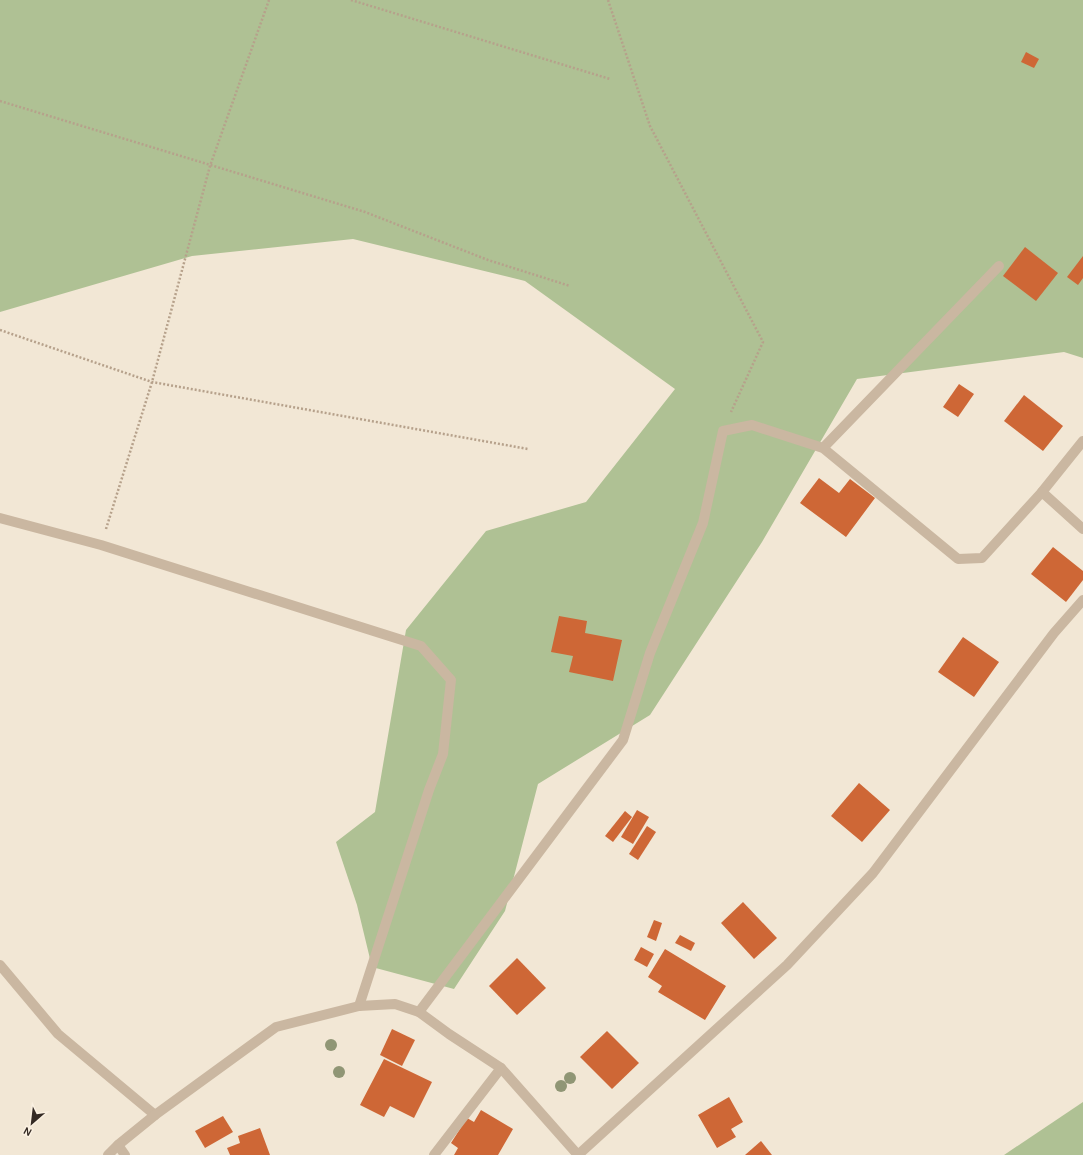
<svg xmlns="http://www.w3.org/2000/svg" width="1083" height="1155" viewBox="0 0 1083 1155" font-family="Karla,sans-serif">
<rect width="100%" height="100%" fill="#f2e7d5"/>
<g fill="#afc194">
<polygon points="0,0 1083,0 1083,358 1064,352 857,379 762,542 650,715 538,784 505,911 454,989 372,967 357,905 336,842 375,812 406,630 486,531 586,502 675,389 525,281 353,239 192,256 0,312"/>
<polygon points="1083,1102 1083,1155 1004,1155"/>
</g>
<g fill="#ce6736">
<polygon points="1026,52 1039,59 1034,68 1021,62"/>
<polygon points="1025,247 1058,273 1036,301 1003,276"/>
<polygon points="1083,256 1083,278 1078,285 1067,277"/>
<polygon points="959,384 974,394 958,417 943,407"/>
<polygon points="1024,395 1063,426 1043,451 1004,421"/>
<polygon points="819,478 839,493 850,479 875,498 846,537 800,503"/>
<polygon points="1053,547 1083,571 1083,580 1066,602 1031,574"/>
<polygon points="559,616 587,621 585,633 622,640 613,681 569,672 573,656 551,652"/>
<polygon points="963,637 999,662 974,697 938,672"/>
<polygon points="859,783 890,810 862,842 831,816"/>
<polygon points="637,810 649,817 633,844 621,837"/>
<polygon points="625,811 632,817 613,842 605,836"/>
<polygon points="647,826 656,832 638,860 629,854"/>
<polygon points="743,902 777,938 754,959 721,923"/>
<polygon points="654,920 662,923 656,941 647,937"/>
<polygon points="680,935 695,943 691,951 675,943"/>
<polygon points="641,947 654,954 647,967 634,960"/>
<polygon points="665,949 726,986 705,1020 658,992 662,986 648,977"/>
<polygon points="517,958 546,988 517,1015 489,986"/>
<polygon points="392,1029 415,1040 402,1066 380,1055"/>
<polygon points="607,1031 639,1063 612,1089 580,1057"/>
<polygon points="384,1059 432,1082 414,1118 390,1106 384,1117 360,1105"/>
<polygon points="729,1097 743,1122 731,1129 736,1137 717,1148 698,1115"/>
<polygon points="481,1110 513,1129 498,1155 454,1155 458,1148 451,1143 467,1118 474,1122"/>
<polygon points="223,1116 233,1132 205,1148 195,1131"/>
<polygon points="260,1128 270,1155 230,1155 227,1148 240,1143 238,1136"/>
<polygon points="761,1141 772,1155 745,1155"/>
</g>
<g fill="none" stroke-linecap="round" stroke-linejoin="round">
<g stroke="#b6a18b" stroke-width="2.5" stroke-dasharray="2 2" stroke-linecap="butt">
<polyline points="351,0 610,79"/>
<polyline points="608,0 650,126 763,342 731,412"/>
<polyline points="0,101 365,212 488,260 570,286"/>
<polyline points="0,330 152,382 528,449"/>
<polyline points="106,529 152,382 210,166 269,0"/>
</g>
<g stroke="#cab7a1" stroke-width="10">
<polyline points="823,448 999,266"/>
<polyline points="1042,492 1083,441"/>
<polyline points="0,518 101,545 421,646 451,680 443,754 429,790 359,1006"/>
<polyline points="0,965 58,1034 155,1115"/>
<polyline points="419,1012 623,740 650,653 703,523 723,431 752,425 823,448 958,559 982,558 1042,492 1083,529"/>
<polyline points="118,1145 125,1155"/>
<polyline points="108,1155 118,1145 155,1115 276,1027 359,1006 395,1004 419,1012 449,1034 501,1068 578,1155"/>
<polyline points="434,1155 501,1068"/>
<polyline points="578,1155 787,965 873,873 1054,633 1083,600"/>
</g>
</g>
<g fill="#909675">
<circle cx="331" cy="1045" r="6"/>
<circle cx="339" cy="1072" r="6"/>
<circle cx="570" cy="1078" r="6"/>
<circle cx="561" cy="1086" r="6"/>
</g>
<g transform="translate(32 1123) rotate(208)" stroke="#faf0e1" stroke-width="3" paint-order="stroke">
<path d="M0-3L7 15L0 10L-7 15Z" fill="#342a24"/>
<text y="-6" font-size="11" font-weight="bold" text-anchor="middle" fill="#342a24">N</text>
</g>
</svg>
